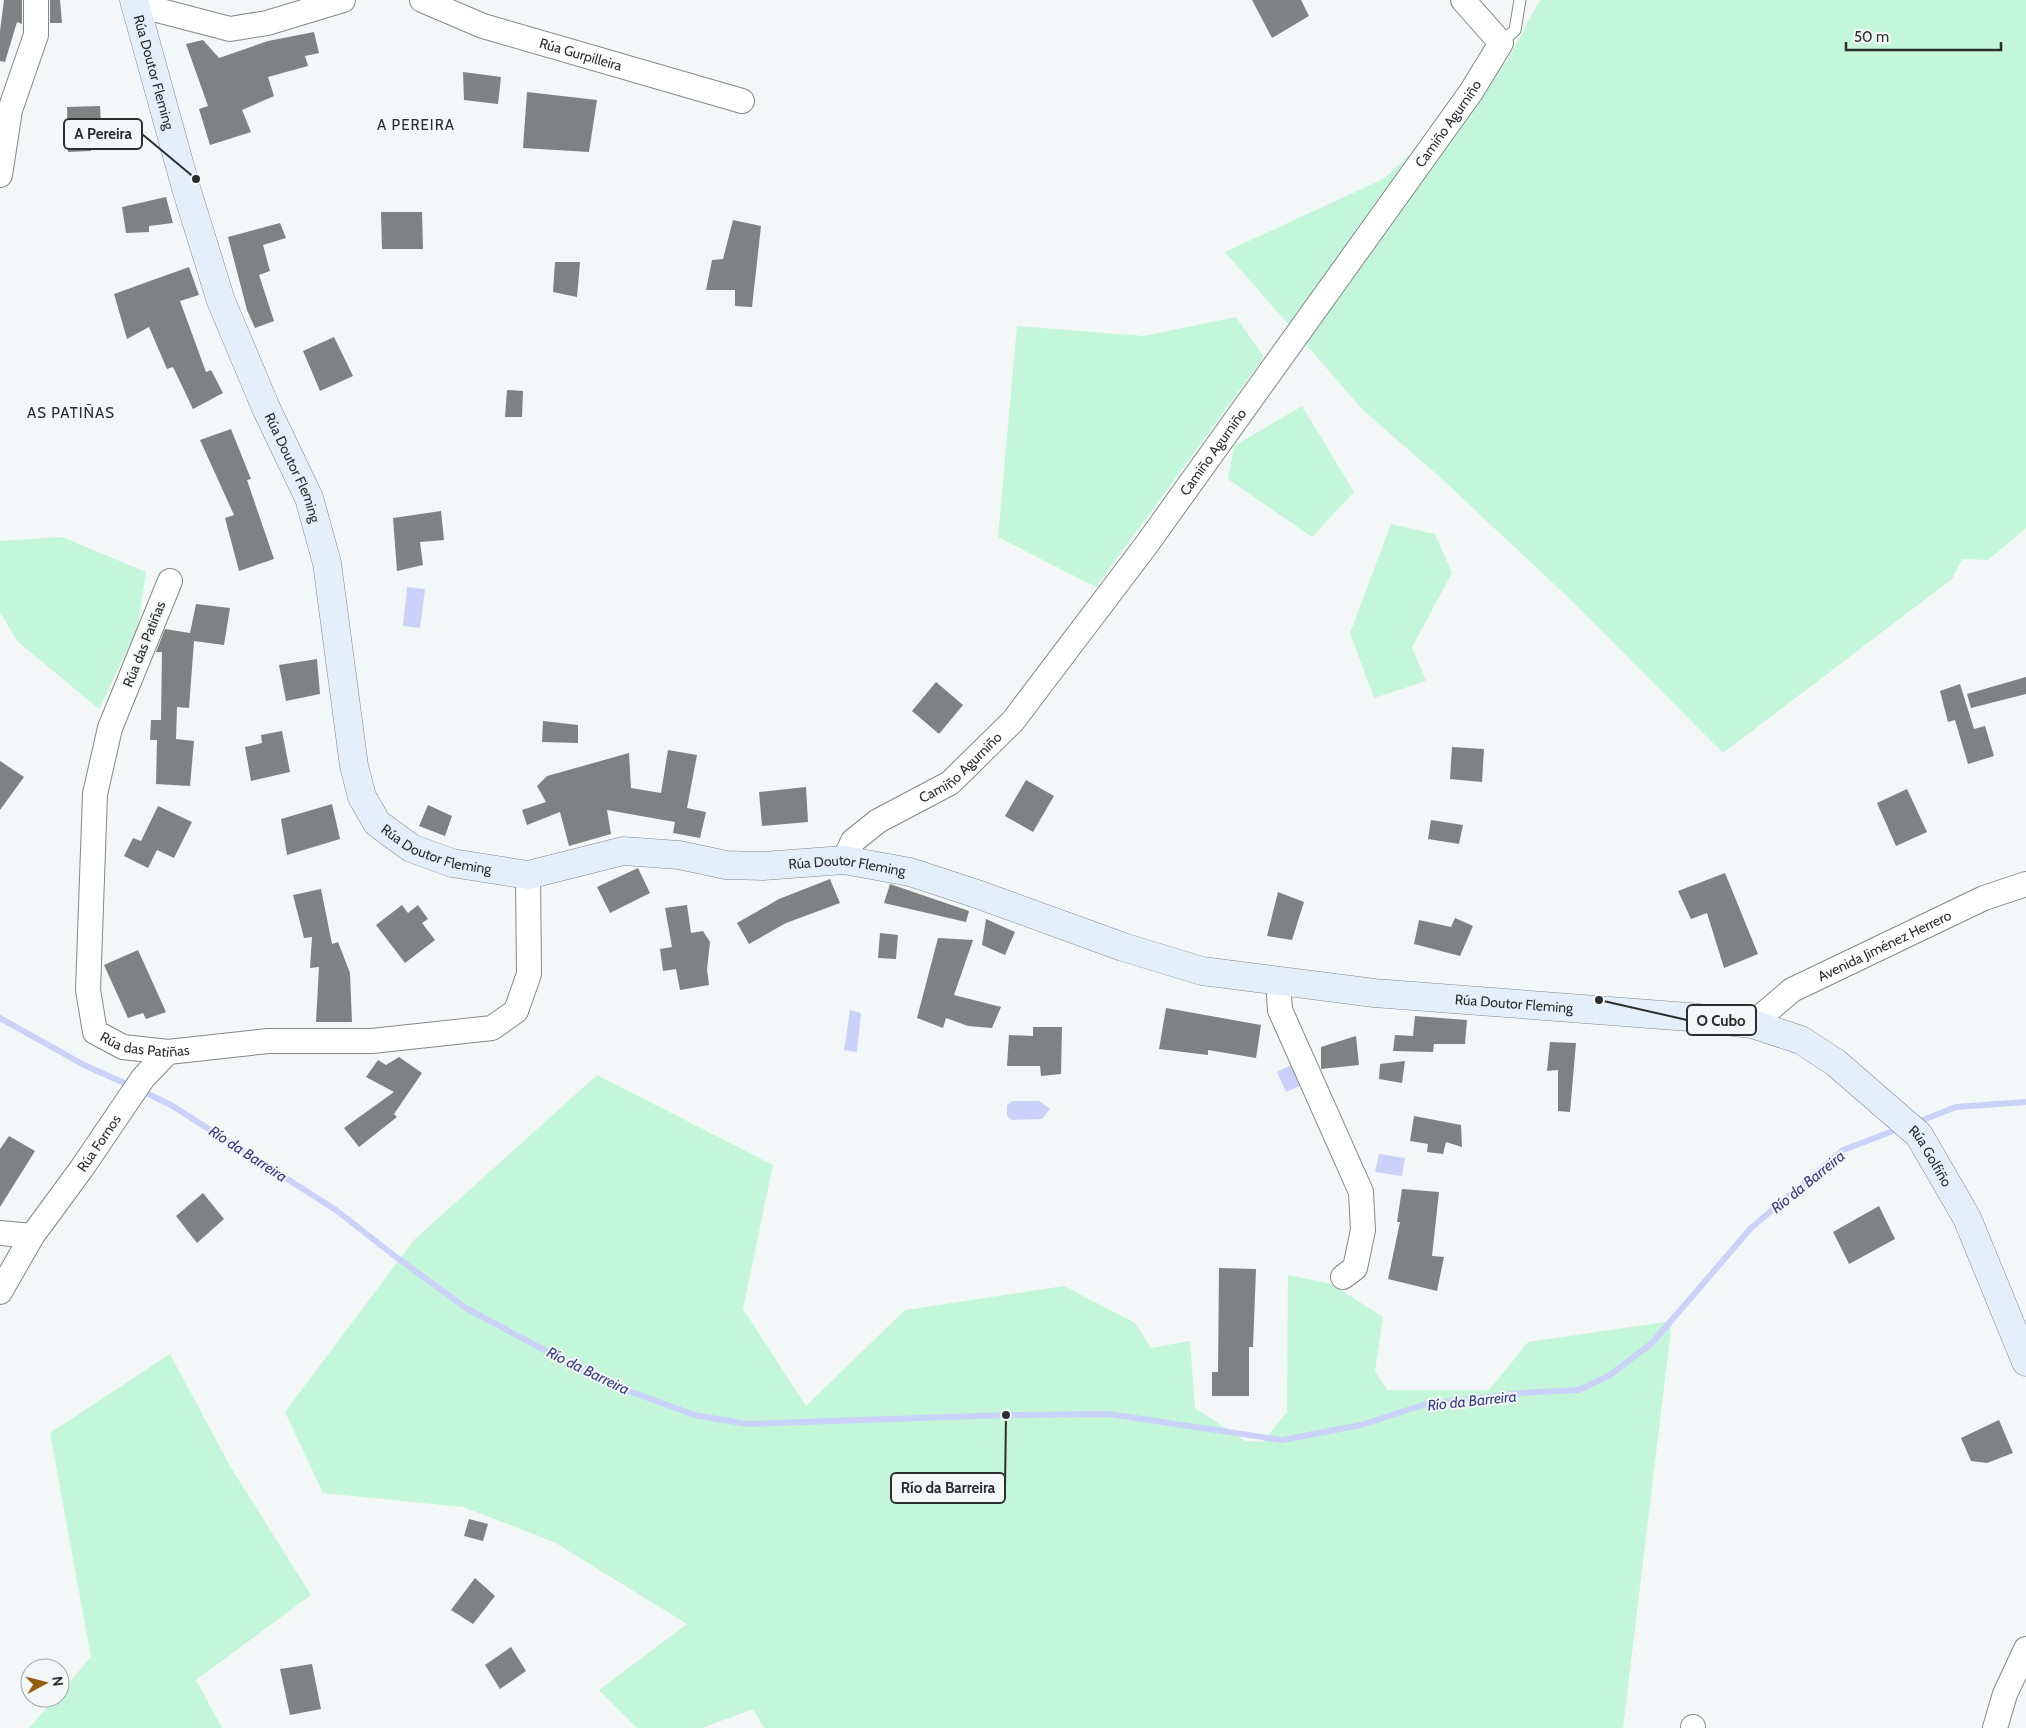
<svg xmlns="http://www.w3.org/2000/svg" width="2026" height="1728" viewBox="0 0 2026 1728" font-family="Cabin,sans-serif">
<rect width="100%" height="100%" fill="#f3f7f8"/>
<g fill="#c4f7d9">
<polygon points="1540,0 2026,0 2026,528 1988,560 1962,559 1952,579 1723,753 1570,599 1442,479 1364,411 1225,252 1385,178 1507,61"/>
<polygon points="1236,317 1264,357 1096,587 998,537 1017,326 1144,336"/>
<polygon points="1302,406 1354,492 1312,537 1228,479 1234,446"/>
<polygon points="1391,524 1435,534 1452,573 1412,647 1426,681 1374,698 1350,633"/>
<polygon points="62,537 146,572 138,627 99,709 17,641 0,612 0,541"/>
<polygon points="597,1075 773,1165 743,1309 806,1406 905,1310 1064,1286 1135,1323 1151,1348 1190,1341 1195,1408 1245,1441 1263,1442 1287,1412 1288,1275 1332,1284 1383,1317 1375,1371 1387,1390 1489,1390 1528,1342 1672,1321 1623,1728 764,1728 753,1709 702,1728 637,1728 599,1690 687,1624 554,1542 463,1507 323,1493 285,1412 414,1240"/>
<polygon points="170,1354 230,1466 311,1595 196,1680 222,1728 29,1728 55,1698 60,1698 60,1693 91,1657 50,1433"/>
</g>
<g fill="#cbd2f9">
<polygon points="407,587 425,589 420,628 403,626"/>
<polygon points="850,1010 861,1013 857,1052 844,1050"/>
<polygon points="1291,1065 1300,1086 1286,1092 1277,1072"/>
<polygon points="1012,1101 1039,1101 1050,1109 1042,1119 1012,1120 1007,1116 1007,1105"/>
<polygon points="1379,1154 1405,1158 1402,1176 1375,1172"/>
</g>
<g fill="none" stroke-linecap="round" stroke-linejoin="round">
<g stroke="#cbd2f9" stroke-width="6">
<polyline points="0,1018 84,1065 131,1086"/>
<polyline points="140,1090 171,1105 336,1210 392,1254 466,1308 602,1381 694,1415 747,1424 1006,1415 1109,1414 1282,1440 1361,1425 1426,1404 1521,1393 1579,1390 1610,1375 1652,1343 1751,1228 1843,1150 1901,1128"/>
<polyline points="1915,1123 1956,1107 2026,1102"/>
</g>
</g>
<g fill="#7f8282">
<polygon points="4,0 22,0 22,24 17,22 5,62 0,61 0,31"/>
<polygon points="50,0 60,0 62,23 50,23"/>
<polygon points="1252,0 1301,0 1309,16 1272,38"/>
<polygon points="314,32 319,53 305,56 308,66 268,77 274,96 242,110 251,132 210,145 199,109 208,106 186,44 203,40 219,58 268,41"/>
<polygon points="463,72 501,77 498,104 464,100"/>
<polygon points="527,92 597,100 589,152 523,148"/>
<polygon points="100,106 102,142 91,142 91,151 68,152 67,107"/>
<polygon points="166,197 173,223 149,226 149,232 126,233 122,207"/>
<polygon points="381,212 422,212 423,249 382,249"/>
<polygon points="733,220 761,226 752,307 735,306 735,290 706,290 712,260 723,259"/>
<polygon points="280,223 286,238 263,245 270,271 259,275 274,321 255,328 247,310 228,237"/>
<polygon points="555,262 580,262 577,297 553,292"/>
<polygon points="189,267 199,295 180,301 206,372 211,370 223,393 193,409 173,367 167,369 149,327 127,339 114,294"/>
<polygon points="334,337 353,376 320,391 303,351"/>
<polygon points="507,390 523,391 522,417 505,417"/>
<polygon points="231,429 251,479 247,480 274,559 239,571 225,518 234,515 200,440"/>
<polygon points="441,511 444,540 420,542 423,565 397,571 393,518"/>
<polygon points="196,604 230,608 224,645 194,641 189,708 177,707 176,739 194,741 190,786 156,784 157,740 150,740 151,720 161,720 162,652 156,652 165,629 190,633"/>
<polygon points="317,659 320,694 286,701 279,665"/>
<polygon points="2026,677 2026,694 1971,708 1967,694"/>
<polygon points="936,682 963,705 939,734 912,711"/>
<polygon points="1960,684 1974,729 1985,726 1994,756 1968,764 1955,720 1948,722 1940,691"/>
<polygon points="543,721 578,725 578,743 542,742"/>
<polygon points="282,731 290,772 251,781 245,747 262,743 261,735"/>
<polygon points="1452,747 1484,749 1482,782 1450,779"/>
<polygon points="668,750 697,755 687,808 706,812 700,838 673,833 675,822 607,810 611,834 569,846 560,812 527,825 522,810 546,802 537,786 547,776 629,753 631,788 661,793"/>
<polygon points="0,761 24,777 0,810"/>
<polygon points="1026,780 1054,796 1033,832 1005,816"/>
<polygon points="806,787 808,822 762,826 759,792"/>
<polygon points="1907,789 1927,832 1896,846 1877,803"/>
<polygon points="332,804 340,839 287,855 281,819"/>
<polygon points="428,805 452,816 445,836 419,826"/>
<polygon points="158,806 192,822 174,858 157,850 148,868 124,856 133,838 141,841"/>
<polygon points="1431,820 1463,825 1459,844 1428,839"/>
<polygon points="638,868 650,893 610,913 597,887"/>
<polygon points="1725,873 1758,954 1724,968 1707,913 1691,919 1678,891"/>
<polygon points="830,879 840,903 786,923 749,944 737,923 779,899"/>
<polygon points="890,884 969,911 966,922 884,903"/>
<polygon points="321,889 332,944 338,942 350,973 352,1022 316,1022 319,967 310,968 312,937 304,938 293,895"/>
<polygon points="1278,892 1304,902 1292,940 1267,936"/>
<polygon points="402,905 408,913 418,905 428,919 422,923 435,940 405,963 376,925"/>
<polygon points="687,905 691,933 703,931 710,942 707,970 709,985 680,990 676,969 663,971 660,949 672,947 665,908"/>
<polygon points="1455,918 1473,926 1460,956 1414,944 1419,920 1451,927"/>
<polygon points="986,919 1015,932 1005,955 982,945"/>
<polygon points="880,933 898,935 896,959 878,958"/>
<polygon points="938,938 973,940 954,995 1001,1007 992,1028 968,1026 946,1018 943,1028 917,1018"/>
<polygon points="138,950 166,1012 146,1019 143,1013 128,1018 104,965"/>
<polygon points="1166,1008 1261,1025 1256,1058 1208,1050 1208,1055 1159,1049"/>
<polygon points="1415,1016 1467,1020 1465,1044 1434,1044 1433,1052 1393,1051 1395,1035 1413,1036"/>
<polygon points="1033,1027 1062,1027 1061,1074 1041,1076 1040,1066 1007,1066 1009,1035 1033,1036"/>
<polygon points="1356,1036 1359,1065 1321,1069 1321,1047"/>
<polygon points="1550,1042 1576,1043 1570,1112 1558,1111 1558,1070 1547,1071"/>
<polygon points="399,1057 422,1073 394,1114 397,1117 359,1147 344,1128 394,1092 366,1077 378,1060 386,1065"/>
<polygon points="1405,1061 1402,1083 1379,1079 1380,1064"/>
<polygon points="1414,1116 1461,1125 1462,1147 1446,1142 1443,1154 1427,1152 1428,1144 1410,1141"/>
<polygon points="9,1136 35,1151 0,1207 0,1149"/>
<polygon points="1402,1189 1439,1192 1432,1256 1444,1257 1437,1291 1388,1279 1400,1222 1397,1222"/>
<polygon points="203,1193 224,1219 197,1243 176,1216"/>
<polygon points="1879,1206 1895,1239 1849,1264 1833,1232"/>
<polygon points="1219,1268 1256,1269 1253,1347 1249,1347 1249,1396 1212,1396 1212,1372 1218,1372"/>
<polygon points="1999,1420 2013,1453 1987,1463 1971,1461 1961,1438"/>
<polygon points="469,1519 488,1524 483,1541 464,1536"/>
<polygon points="475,1578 495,1596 473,1624 451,1610"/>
<polygon points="511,1647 526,1671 500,1689 485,1665"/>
<polygon points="312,1664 321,1709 290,1715 280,1669"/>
</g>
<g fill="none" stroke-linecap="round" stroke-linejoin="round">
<g stroke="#848889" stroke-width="13">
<polyline id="lane" points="1501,43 1515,30 1520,0"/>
</g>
<g stroke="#848889" stroke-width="26">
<g id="street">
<path id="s1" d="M422 0 483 26 742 101"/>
<polyline points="136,9 157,10 230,29 267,23 343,0"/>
<polyline points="0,175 10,110 36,35 36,0"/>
<path id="s2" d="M170 581 110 728 95 794 88 990 95 1032 123 1047 168 1052 268 1041H372L492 1028 516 1011 529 974 528 875"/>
<path id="s3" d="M844 860 853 841 878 821 950 783 1013 721 1147 544 1471 92 1501 43 1463 0"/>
<polyline points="1278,981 1280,1010 1361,1192 1363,1230 1355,1268 1343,1277"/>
<path id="s4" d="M1752 1024 1792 990 1984 898 2026 884"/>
<polyline points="0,1233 32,1236"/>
<path id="s5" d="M0 1292 32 1236 82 1168 143 1078 168 1052"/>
<polyline points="1693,1728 1693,1727"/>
<polyline points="1995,1728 2005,1694 2026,1649"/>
</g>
</g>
<g stroke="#848889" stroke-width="29">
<g id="secondary">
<path id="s6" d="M134 0 186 188 221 301 266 408 309 498 327 563 354 766 362 797 377 823 411 848 452 863 528 875 623 851 679 855 726 865 763 866 844 860 910 872 977 894 1123 947 1202 971 1374 993 1689 1017 1752 1024 1801 1040 1836 1063 1919 1135 1967 1218 2026 1362"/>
</g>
</g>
<use href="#lane" stroke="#fff" stroke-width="11"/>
<use href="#street" stroke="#fff" stroke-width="24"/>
<use href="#secondary" stroke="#e3f0fc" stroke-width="28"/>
</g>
<g text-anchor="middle" stroke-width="4" stroke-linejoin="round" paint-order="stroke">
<g font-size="14" fill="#2c2e2e" stroke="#f3f7f8">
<text dy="5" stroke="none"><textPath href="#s1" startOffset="168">Rúa Gurpilleira</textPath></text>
<text dy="5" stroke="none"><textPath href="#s6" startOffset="75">Rúa Doutor Fleming</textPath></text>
<text dy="5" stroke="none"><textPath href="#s3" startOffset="962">Camiño Agurniño</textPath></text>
<text dy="5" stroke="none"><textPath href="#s3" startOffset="558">Camiño Agurniño</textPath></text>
<text dy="5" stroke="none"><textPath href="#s6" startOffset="495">Rúa Doutor Fleming</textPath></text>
<text transform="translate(144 644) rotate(-68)" y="5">Rúa das Patiñas</text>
<text dy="5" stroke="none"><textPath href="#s3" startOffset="152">Camiño Agurniño</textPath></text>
<text dy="5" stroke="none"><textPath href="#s6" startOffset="930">Rúa Doutor Fleming</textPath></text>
<text dy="5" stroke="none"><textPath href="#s6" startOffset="1350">Rúa Doutor Fleming</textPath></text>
<text dy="5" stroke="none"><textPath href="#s4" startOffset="155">Avenida Jiménez Herrero</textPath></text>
<text dy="5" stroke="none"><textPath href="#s6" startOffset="2036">Rúa Doutor Fleming</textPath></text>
<text dy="5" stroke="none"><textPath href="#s2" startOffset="518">Rúa das Patiñas</textPath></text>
<text dy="5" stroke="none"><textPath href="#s5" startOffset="179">Rúa Fornos</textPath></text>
<text dy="5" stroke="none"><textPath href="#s6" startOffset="2502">Rúa Golfiño</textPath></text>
</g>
<g font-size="15" letter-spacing="1" fill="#2b2e2f" stroke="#f3f7f8">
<text x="416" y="130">A PEREIRA</text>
<text x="71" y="418">AS PATIÑAS</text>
</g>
<g font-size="15" font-style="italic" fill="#393d87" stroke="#f3f7f8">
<text transform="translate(248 1154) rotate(33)" y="5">Río da Barreira</text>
<text transform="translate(1808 1182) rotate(-39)" y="5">Río da Barreira</text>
<text transform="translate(588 1371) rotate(26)" y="5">Río da Barreira</text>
<text transform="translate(1472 1401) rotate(-6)" y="5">Río da Barreira</text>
</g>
</g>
<path fill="none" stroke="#2c2e2e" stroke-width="2" d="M196 179L142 134M1599 1000L1687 1020M1006 1415L1005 1488"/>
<g fill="#2c2e2e" stroke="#f3f7f8" stroke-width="2">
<circle cx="196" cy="179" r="5"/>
<circle cx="1599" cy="1000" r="5"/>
<circle cx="1006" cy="1415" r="5"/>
</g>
<g fill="#f3f7f8" stroke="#2c2e2e" stroke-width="2">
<rect x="64" y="119" width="78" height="30" rx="5"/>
<rect x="1687" y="1005" width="69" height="30" rx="5"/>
<rect x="891" y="1473" width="114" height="30" rx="5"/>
</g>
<g font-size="15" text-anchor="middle" font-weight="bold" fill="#2c2e2e">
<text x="103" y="139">A Pereira</text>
<text x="1721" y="1026">O Cubo</text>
<text x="948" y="1493">Río da Barreira</text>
</g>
<g transform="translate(45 1683) rotate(83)"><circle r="24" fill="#f3f7f8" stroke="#a3a7a7"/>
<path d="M0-4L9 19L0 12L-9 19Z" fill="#915e10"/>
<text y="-8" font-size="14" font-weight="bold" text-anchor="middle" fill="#2c2e2e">N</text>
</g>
<path d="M1846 42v8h155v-8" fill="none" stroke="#2c2e2e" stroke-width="2.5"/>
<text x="1854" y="42" font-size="15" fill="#2c2e2e" stroke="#f3f7f8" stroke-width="4" paint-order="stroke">50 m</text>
</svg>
